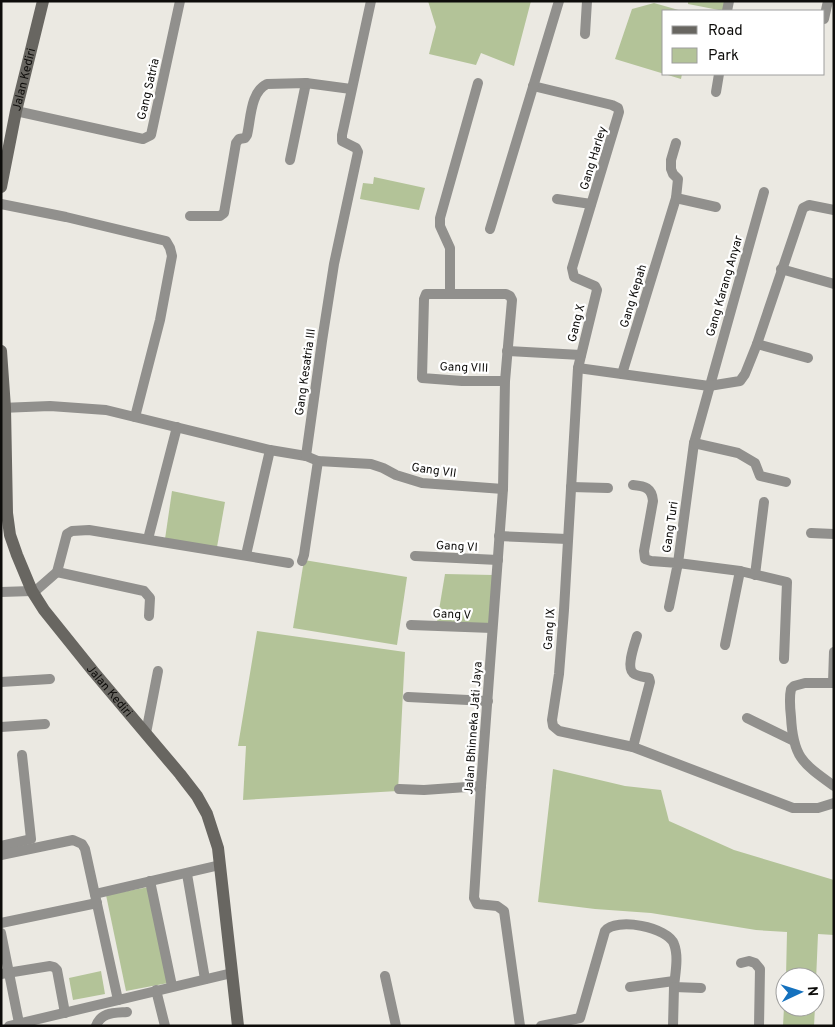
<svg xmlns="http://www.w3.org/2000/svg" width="835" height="1027" viewBox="0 0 835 1027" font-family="Overpass,sans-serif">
<rect width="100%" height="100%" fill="#ebe9e2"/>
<g fill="#b3c398">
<polygon points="428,1 531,1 514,66 481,53 476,65 429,54 436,27"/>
<polygon points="688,1 725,1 724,11 688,4"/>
<polygon points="654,3 682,11 664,11 664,74 682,74 681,79 615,59 632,9"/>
<polygon points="374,177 425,188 419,210 360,199 363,183 373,184"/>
<polygon points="172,491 225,502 217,547 165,539"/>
<polygon points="304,560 407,577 397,645 293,628"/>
<polygon points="445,574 493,575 490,625 437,622"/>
<polygon points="257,631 405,652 398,791 243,800 246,746 238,746"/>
<polygon points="553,769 625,786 661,790 669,821 734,850 834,880 834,935 818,934 815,1004 815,977 786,977 787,932 756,930 651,913 595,909 538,902"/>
<polygon points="149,887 168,983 126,991 106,895"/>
<polygon points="101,971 105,994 73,1000 69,978"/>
<polygon points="785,989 785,1007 815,1007 814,1026 783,1026"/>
</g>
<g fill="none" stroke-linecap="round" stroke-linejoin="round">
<g stroke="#91908d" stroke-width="10">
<polyline points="727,11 729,1"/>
<polyline points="824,19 828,1"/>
<polyline points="585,34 587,1"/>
<polyline points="533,86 612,105 618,108 619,112 572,268 574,277 595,286 597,290 578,368 564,610 559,674 552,720 553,726 559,731 633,747 793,808 818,808 834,803"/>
<polyline points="716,92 719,74"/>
<polyline points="16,111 143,139 151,135 180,1"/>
<polyline points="290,160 306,83"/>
<polyline points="764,192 694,443 678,563 740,571 787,582 784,659"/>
<polyline points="676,198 716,207"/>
<polyline points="557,199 591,204"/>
<polyline points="1,204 66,217 166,241 170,248 172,256 160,320 135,417"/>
<path d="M190 216H220L224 213 236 143 239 139 245 138 247 135C251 119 250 92 267 84L306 83 351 89"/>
<polyline points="490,229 559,1"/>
<polyline points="781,269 834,284"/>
<polyline points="450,293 450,248 440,226 440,218 478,83"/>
<polyline points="757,344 808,358"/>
<polyline points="507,351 581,355"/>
<polyline points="578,368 709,386 740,381 745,374 757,344 803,208 809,205 834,210"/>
<polyline points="622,374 676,198 678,179 673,174 671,169 671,160 676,143"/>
<polyline points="505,381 462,381 422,378 424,299 426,294 506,294 510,296 512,300 505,381 503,489 481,786 474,898 477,904 497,906 504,911 520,1026"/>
<polyline points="1,408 50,406 106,410 270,450 306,456 318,461 371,464 383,468 396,475 422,483 503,489"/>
<polyline points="694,443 738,453 755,463 760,476 786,482"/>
<polyline points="306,456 322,341 334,264 358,152 356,148 342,141 342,135 371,1"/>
<path d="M633 485C645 486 652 488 653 501L644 551 645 559 651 561 678 563 669 607"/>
<polyline points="571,487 608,488"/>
<polyline points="811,533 834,534"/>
<polyline points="499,536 567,539"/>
<polyline points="148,539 177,427"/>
<polyline points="246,555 270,450"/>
<polyline points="415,556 498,560"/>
<polyline points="302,561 304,555 318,461"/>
<polyline points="57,572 144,591 150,598 149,616"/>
<polyline points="755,575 764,502"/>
<polyline points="1,592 32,591"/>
<polyline points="33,593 57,572 67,534 72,531 89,530 289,563"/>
<polyline points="411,625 492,628"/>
<polyline points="725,645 740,571"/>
<polyline points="1,682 50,679"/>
<polyline points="833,683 834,652"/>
<path d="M834 683H805L794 686 791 689C789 698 790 708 791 717 793 757 802 763 834 786"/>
<polyline points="408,697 488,701"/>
<polyline points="747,718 792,740"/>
<polyline points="1,727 45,724"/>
<polyline points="146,733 158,671"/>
<path d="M633 747 650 682 649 678C644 677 636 676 633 673 626 667 635 643 637 636"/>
<polyline points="399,789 424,790 481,786"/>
<polyline points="1,846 31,839 22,755"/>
<polyline points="1,855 73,840 82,844 85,849 118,1000"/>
<polyline points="187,874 205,979"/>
<polyline points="150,881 172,986"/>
<polyline points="95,894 220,865"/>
<polyline points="1,923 97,903"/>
<polyline points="1,933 19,1023"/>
<polyline points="741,963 749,961 755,963 760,969 759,1026"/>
<polyline points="1,974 50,966 54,967 57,970 65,1013"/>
<polyline points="385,976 396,1026"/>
<polyline points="630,987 674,981"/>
<polyline points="156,990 165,1026"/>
<polyline points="9,1026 232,973"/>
<path d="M96 1026C101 1012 114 1013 127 1012"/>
<path d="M541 1026 580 1018 605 931C616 917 668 927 674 944 679 957 675 974 674 987L701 988"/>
<polyline points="673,1026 674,987"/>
</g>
<g stroke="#686661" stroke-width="12">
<path id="s1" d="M1 187 16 111 43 1"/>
<path id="s2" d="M1 351 5 408 7 513 10 535 17 555 32 591 44 610 93 671 180 774 197 796 207 814 218 848 238 1026"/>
</g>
</g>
<g text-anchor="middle" stroke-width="4.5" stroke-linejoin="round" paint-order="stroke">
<g font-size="12" fill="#0d0c0a" stroke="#fff">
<text dy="4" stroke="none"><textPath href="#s1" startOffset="110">Jalan Kediri</textPath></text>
<text transform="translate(148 89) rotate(-77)" y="4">Gang Satria</text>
<text transform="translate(593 158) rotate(-73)" y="4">Gang Harley</text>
<text transform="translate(724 286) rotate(-74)" y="4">Gang Karang Anyar</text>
<text transform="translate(633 296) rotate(-73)" y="4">Gang Kepah</text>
<text transform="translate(576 323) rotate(-76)" y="4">Gang X</text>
<text transform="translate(464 367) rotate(2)" y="4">Gang VIII</text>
<text transform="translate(305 372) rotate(-82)" y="4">Gang Kesatria III</text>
<text transform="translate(434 470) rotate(8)" y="4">Gang VII</text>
<text transform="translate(670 527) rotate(-82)" y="4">Gang Turi</text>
<text transform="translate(457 546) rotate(3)" y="4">Gang VI</text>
<text transform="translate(452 614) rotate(2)" y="4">Gang V</text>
<text transform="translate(549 629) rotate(-86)" y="4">Gang IX</text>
<text dy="4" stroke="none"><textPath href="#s2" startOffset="371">Jalan Kediri</textPath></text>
<text transform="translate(473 728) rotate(-86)" y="4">Jalan Bhinneka Jati Jaya</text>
</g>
</g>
<rect width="835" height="1027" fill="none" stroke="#0d0c0a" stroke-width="5"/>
<rect x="662" y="10" width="162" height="65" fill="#ffffff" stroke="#9e9e9d"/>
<rect x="672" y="26" width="25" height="8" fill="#686661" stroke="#9e9e9d"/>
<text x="708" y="35" font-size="15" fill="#0d0c0a">Road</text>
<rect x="672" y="48" width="25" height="15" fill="#b3c398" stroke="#9e9e9d"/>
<text x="708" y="60" font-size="15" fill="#0d0c0a">Park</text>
<g transform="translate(800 992) rotate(86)"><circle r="24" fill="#ffffff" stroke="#9e9e9d"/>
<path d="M0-4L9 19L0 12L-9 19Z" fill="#1471be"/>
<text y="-8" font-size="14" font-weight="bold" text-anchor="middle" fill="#0d0c0a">N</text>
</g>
</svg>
